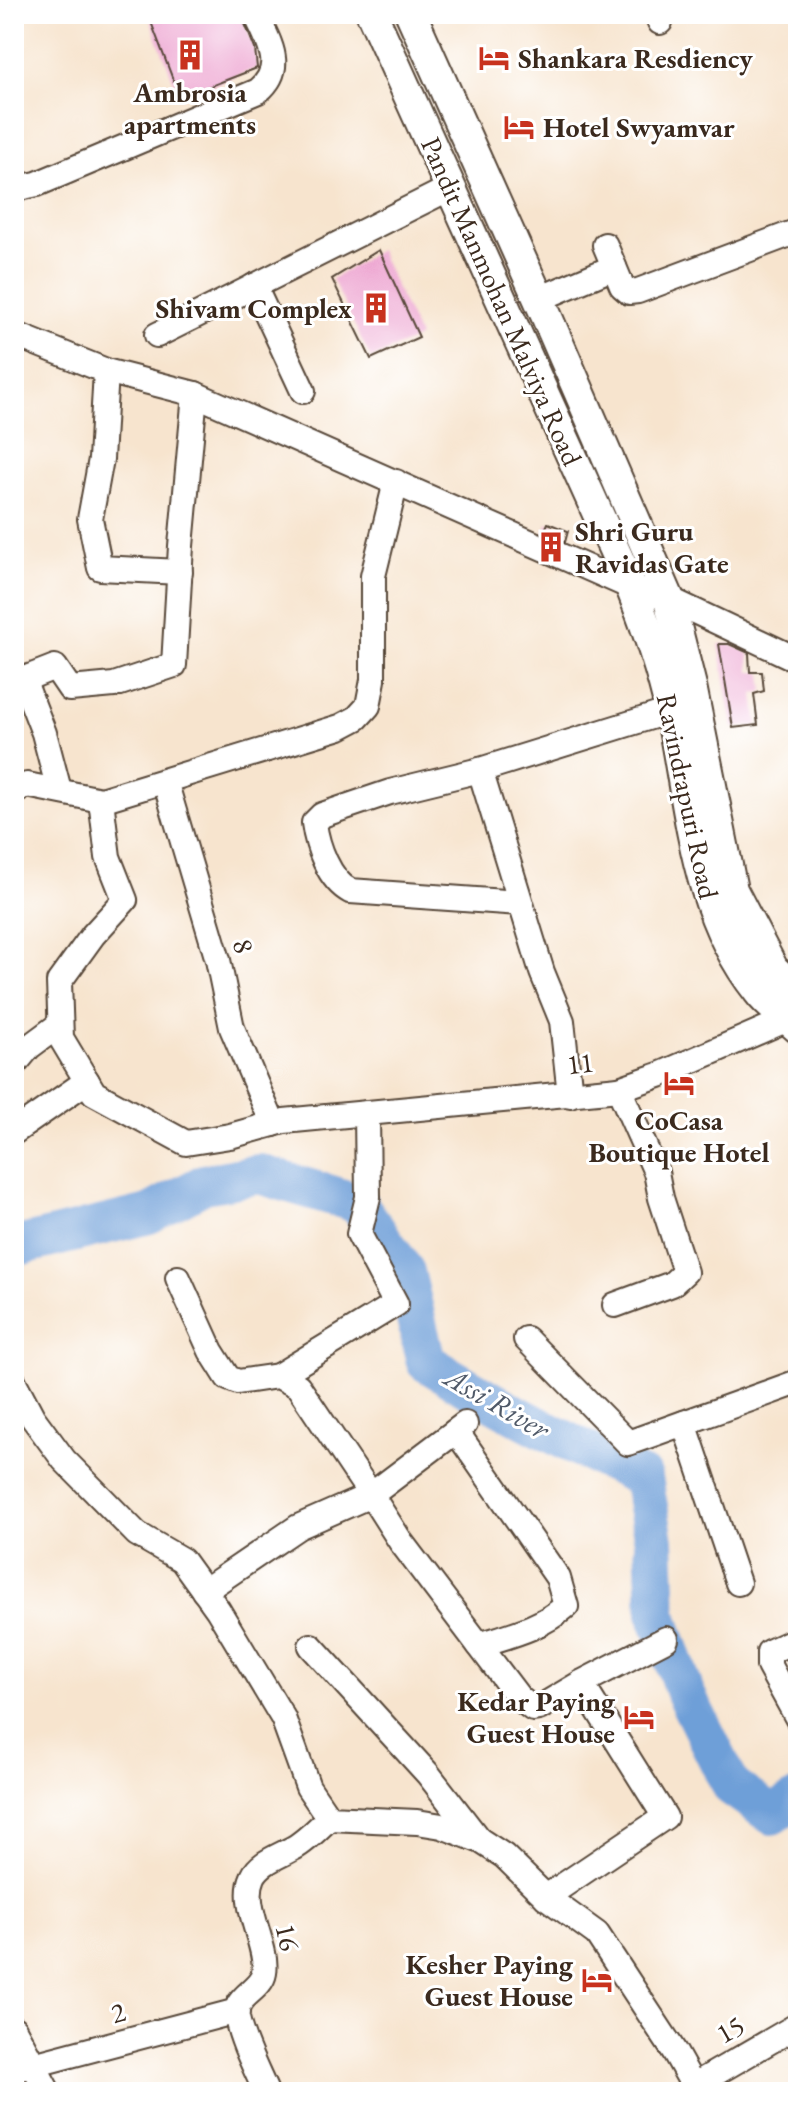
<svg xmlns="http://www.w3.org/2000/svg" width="812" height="2106" viewBox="0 0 812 2106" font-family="'EB Garamond',serif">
<rect width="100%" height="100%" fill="#fff"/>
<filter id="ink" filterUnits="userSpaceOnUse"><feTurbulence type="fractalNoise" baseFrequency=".0125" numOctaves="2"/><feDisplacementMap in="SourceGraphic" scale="16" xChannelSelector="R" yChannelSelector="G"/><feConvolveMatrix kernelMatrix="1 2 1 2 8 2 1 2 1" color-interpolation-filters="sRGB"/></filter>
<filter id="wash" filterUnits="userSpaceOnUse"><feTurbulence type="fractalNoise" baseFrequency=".006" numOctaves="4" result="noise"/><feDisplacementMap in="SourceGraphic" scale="32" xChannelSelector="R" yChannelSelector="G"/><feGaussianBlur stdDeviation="1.8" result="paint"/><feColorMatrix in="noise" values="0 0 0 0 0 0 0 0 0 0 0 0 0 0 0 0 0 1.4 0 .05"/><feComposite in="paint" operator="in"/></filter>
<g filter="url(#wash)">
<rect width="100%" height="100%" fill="#f7e4ce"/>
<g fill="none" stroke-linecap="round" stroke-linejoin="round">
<path stroke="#6e9fd8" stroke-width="40" d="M14 1247 149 1214 204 1184 259 1174 357 1203 405 1272 426 1362C496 1406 568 1443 643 1478L654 1541 657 1613 685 1693 731 1786 772 1815 798 1799"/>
</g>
<g id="blocks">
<g fill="#eea9d3">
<polygon points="148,14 241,14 255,49 257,68 180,98"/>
<polygon points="379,250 419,337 371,359 332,279"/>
<polygon points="548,523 568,531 565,542 544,532"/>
<polygon points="719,644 729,644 749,653 750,672 762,672 764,691 754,694 758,725 733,728"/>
</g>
</g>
</g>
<g filter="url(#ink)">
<use href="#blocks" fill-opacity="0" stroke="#574638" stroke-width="2"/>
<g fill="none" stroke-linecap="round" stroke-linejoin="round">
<g stroke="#574638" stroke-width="28">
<g id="minor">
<polyline points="657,14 660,22"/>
<path d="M14 189 37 184 258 91C287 67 268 42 256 14"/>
<polyline points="605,245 622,286 629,292 638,291 798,231"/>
<polyline points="254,286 303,391"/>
<polyline points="539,299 614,267"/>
<polyline points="14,334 106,371 195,394 631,587 669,599 798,660"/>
<polyline points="157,335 450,188"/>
<polyline points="106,371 101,459 90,519 100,568 180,572"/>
<polyline points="23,679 44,733 59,790"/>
<polyline points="14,683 55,667 70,689 114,685 174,665 181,546 195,394"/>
<polyline points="480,770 542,972 562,1021 570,1095"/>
<polyline points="165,781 218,960 232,1028 273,1124"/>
<polyline points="14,792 27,785 101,800 340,727 357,718 368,706 373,680 373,576 396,482"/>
<polyline points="101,800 108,857 125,900 93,935 59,982 61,1038 94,1093 186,1143 230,1136 284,1121 619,1089 659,1075 788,1019"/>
<path d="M520 903 350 891C329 880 317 846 314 823L322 815 390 792 480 770 670 711"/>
<polyline points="14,1065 29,1047 60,1024"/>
<polyline points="14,1132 87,1081"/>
<polyline points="178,1278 211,1351 228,1378 238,1382 278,1376 298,1386 371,1495 298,1527 204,1591"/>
<polyline points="615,1305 672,1284 685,1272 661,1198 656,1172 619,1089"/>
<polyline points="526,1339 628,1443 798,1382"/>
<polyline points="278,1376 396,1304 359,1234 368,1197 367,1113"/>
<polyline points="14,1382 33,1418 64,1460 137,1534 182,1560 218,1610 283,1718 308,1787 329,1818 417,1822 442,1826 481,1841 504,1856 546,1897 597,1934 674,2051 697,2092"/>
<polyline points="684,1423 738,1583"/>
<polyline points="465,1424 371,1495 401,1542 519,1698 533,1709 539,1708 581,1683"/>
<path d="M456 1431 558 1578 566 1606C541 1628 510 1635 479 1645"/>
<polyline points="798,1639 769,1652 769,1666 798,1719"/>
<polyline points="311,1646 428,1774 479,1840"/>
<polyline points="546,1897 665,1817 581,1683 666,1639"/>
<polyline points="14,2029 48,2092"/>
<polyline points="14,2070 237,2011"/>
<polyline points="693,2086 798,2025"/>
<path d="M266 2092C256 2069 242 2042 237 2018 233 1996 261 1991 264 1973 269 1947 240 1905 253 1877 260 1861 283 1855 297 1846 309 1838 319 1828 329 1818"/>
</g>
</g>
<g stroke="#574638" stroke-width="34">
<g id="major">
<path d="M372 14 631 587C647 628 661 667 670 709 691 807 693 909 758 991 768 1005 785 1016 798 1028"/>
<polyline points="411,14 546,315 669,599 691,686 732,890 773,969 798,992"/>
</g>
</g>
<use href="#minor" stroke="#fff" stroke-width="24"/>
<use href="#major" stroke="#fff" stroke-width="30"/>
</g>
</g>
<defs>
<g id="building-bare" transform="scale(2.4)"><path d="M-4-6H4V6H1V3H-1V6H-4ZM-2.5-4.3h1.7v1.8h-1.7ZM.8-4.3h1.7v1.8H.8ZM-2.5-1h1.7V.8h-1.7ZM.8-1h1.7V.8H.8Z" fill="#c8321e" stroke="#fff" stroke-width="2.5" paint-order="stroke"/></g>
<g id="hotel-bare" transform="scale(2.4)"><path d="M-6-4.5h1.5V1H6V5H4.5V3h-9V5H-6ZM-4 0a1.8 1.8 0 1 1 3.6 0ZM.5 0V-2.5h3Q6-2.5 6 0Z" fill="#c8321e" stroke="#fff" stroke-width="2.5" paint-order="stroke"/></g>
</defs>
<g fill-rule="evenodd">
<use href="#building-bare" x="190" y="55"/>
<use href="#hotel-bare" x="494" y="58"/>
<use href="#hotel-bare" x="519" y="127"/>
<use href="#building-bare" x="376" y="308"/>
<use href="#building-bare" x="551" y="547"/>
<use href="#hotel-bare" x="679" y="1083"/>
<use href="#hotel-bare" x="639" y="1717"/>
<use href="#hotel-bare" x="597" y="1980"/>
</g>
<g text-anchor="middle" stroke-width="6" stroke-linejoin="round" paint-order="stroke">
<g font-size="28" font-weight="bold" fill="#3b2a1e" stroke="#fff" text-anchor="start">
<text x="518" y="68">Shankara Resdiency</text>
<text x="190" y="102" text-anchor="middle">Ambrosia<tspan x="190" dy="32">apartments</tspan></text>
<text x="543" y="137">Hotel Swyamvar</text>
<text x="352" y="318" text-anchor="end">Shivam Complex</text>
<text x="575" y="541">Shri Guru<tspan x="575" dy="32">Ravidas Gate</tspan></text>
<text x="679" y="1130" text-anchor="middle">CoCasa<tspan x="679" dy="32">Boutique Hotel</tspan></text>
<text x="615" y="1711" text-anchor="end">Kedar Paying<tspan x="615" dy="32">Guest House</tspan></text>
<text x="573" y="1974" text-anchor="end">Kesher Paying<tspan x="573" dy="32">Guest House</tspan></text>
</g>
<g font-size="28" fill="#3b2a1e" stroke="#fff">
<text transform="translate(502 301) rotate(66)" y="10">Pandit Manmohan Malviya Road</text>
<text transform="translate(688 796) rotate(78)" y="10">Ravindrapuri Road</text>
<text transform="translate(244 946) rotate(75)" y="10">8</text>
<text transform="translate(580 1063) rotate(-7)" y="10">11</text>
<text transform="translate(288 1937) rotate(77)" y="10">16</text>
<text transform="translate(118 2012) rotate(-15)" y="10">2</text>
<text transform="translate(730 2029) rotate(-30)" y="10">15</text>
</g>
<g font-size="30" font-style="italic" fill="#4f5968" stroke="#fff">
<text transform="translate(497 1403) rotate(30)" y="10">Assi River</text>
</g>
</g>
<rect width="812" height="2106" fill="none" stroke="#fff" stroke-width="48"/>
</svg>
